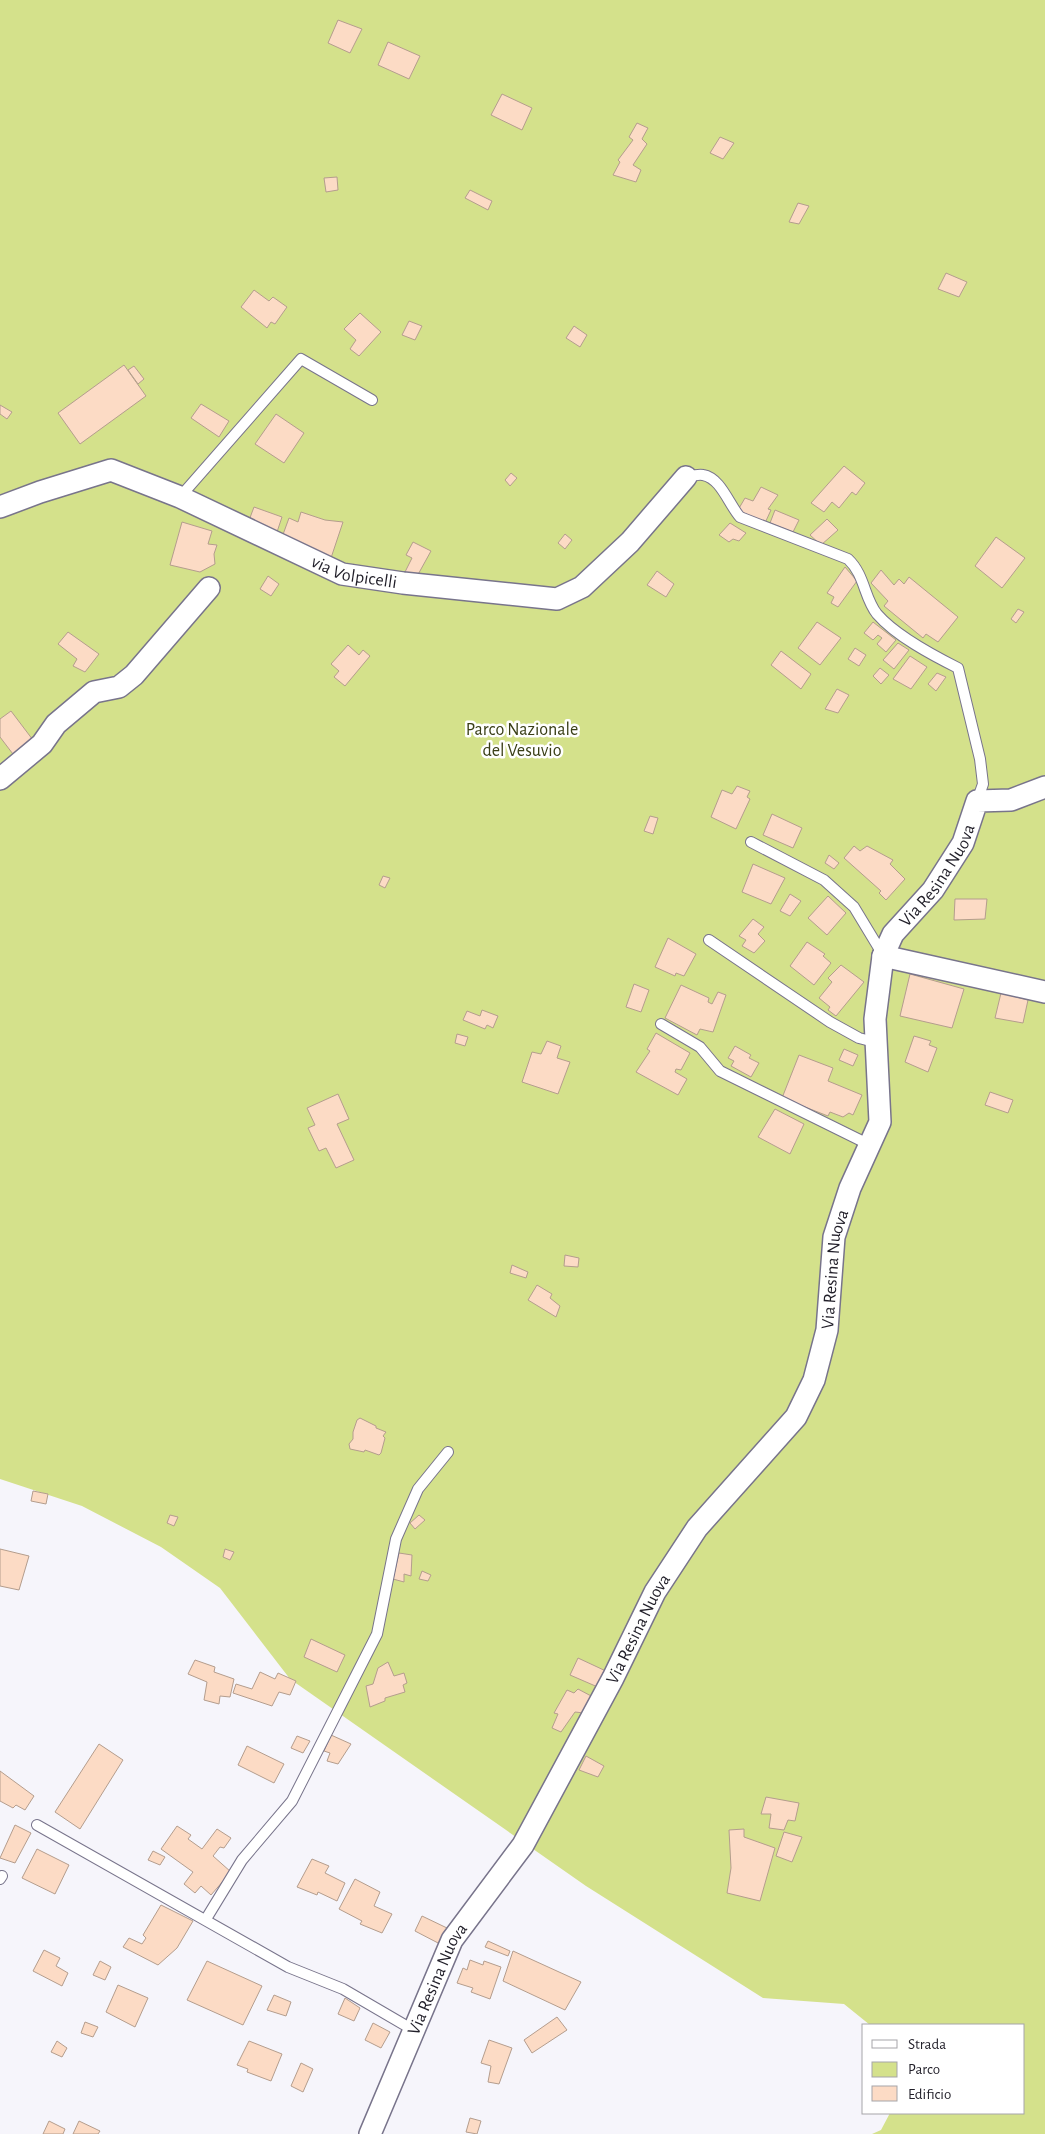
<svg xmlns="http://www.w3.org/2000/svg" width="1045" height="2134" viewBox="0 0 1045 2134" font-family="'Alegreya Sans',sans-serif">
<rect width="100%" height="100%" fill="#f6f5fb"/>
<polygon fill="#d4e18b" points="0,0 1045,0 1045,2134 872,2134 881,2130 890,2113 1024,2113 1024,2025 870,2025 844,2004 763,1998 586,1886 290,1679 220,1588 161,1547 82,1506 0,1479"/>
<g fill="#fcdbc5" stroke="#b49d8d">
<polygon points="338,20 362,29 350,53 328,43"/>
<polygon points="388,42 420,56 409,79 378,65"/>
<polygon points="502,94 532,108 522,130 491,115"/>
<polygon points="637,123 648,128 642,139 647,144 633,165 641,170 636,182 613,175 620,162 618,160 633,140 629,137"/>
<polygon points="720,137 734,143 723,159 710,153"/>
<polygon points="337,177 338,190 326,192 324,178"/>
<polygon points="470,190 492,201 488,210 465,198"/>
<polygon points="798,203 809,206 799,224 789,222"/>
<polygon points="946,273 967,282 959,297 938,289"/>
<polygon points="254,290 269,301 273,297 287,307 275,324 271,322 267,328 241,307"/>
<polygon points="360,313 381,332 359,356 350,349 356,340 344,329"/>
<polygon points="409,321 422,326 415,340 402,335"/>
<polygon points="574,326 587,335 580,347 566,338"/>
<polygon points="124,365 146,396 80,444 58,413"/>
<polygon points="134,366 144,379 138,384 128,370"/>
<polygon points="201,404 229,421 219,437 191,418"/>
<polygon points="0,405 12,412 7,419 0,414"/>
<polygon points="276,414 304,433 284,463 255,444"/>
<polygon points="844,466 865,483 856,495 852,492 839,508 832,502 824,512 811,503"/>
<polygon points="511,473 517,478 510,486 505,480"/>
<polygon points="761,487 778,495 768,509 771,510 765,523 738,510 745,498 753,501"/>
<polygon points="254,507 282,517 277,532 248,523"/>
<polygon points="775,510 799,520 793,532 770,523"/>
<polygon points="301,512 325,520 343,522 330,561 281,540 289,518 298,522"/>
<polygon points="827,519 838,530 821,545 810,535"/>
<polygon points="182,522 212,531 208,544 217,545 214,554 215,564 200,572 170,565"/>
<polygon points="730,523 746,533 739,541 733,539 729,542 719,535"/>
<polygon points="565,534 572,540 565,549 558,543"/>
<polygon points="996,537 1025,558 1002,588 975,566"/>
<polygon points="413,542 431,551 415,580 404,574 412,558 406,555"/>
<polygon points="845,567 857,581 838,607 831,603 834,597 827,593"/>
<polygon points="881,570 894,585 899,579 904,584 909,577 958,617 938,642 926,634 923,638 884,606 888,601 871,583"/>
<polygon points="657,571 674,584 666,597 647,585"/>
<polygon points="268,576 279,584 271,596 260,589"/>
<polygon points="1018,609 1024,612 1016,623 1011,619"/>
<polygon points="817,622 841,638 820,665 798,648"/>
<polygon points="873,622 896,640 886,652 877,644 882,638 878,635 873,640 864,633"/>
<polygon points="68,632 99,654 85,672 73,666 77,659 58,644"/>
<polygon points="898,643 909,650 894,669 883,660"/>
<polygon points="348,645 359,655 363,650 370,656 345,686 334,677 339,671 331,664"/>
<polygon points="855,648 866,655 859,666 848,659"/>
<polygon points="781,651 811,674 801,689 771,665"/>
<polygon points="910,656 927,667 911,689 893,679"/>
<polygon points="880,668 889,675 881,684 873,676"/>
<polygon points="937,673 946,677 936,691 928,684"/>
<polygon points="837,689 849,695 838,713 825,709"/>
<polygon points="11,711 36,744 19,762 0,737 0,719"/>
<polygon points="737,786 750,791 747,797 750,799 736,829 711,817 722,790 732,794"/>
<polygon points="772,814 802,828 793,848 763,835"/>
<polygon points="650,816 658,818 653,834 644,831"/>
<polygon points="854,846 860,851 867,846 893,860 890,864 905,879 886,900 879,893 881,891 844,858"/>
<polygon points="829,855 839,863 834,869 825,863"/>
<polygon points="753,864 785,878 771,904 742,892"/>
<polygon points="383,876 390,878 385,888 379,885"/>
<polygon points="790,894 801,901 790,916 780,911"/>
<polygon points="828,896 846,913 827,935 808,918"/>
<polygon points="955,899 987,899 985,919 954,920"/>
<polygon points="753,919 764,927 758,934 765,941 754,953 742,946 746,940 739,936"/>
<polygon points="668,938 696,954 684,976 676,973 675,976 655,967"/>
<polygon points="807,942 825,954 823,956 831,963 814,985 790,966"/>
<polygon points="841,965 864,982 836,1016 828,1010 830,1007 819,998 832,982 828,978"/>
<polygon points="910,974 964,989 952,1028 900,1016"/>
<polygon points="634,984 649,990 641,1012 626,1007"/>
<polygon points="681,985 709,998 708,1002 712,1004 718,992 726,995 713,1032 700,1029 697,1035 665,1018"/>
<polygon points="1001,993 1028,1000 1023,1023 995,1018"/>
<polygon points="482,1010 498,1016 493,1028 487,1025 485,1029 463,1020 467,1011 480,1016"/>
<polygon points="656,1033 690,1053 681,1070 676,1069 675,1072 687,1079 678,1095 636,1072 650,1051 647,1049"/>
<polygon points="457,1034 468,1037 465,1046 455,1043"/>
<polygon points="914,1036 931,1041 929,1045 937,1048 928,1072 905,1062"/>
<polygon points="547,1041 561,1046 557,1058 570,1062 558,1094 522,1082 532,1052 541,1054"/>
<polygon points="735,1046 751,1055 749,1058 759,1063 751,1077 731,1066 734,1061 728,1058"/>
<polygon points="844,1049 858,1055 853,1066 839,1060"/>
<polygon points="799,1055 833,1068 828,1081 862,1095 853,1115 849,1113 843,1117 830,1112 828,1116 782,1098"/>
<polygon points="990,1092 1013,1100 1008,1113 985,1105"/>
<polygon points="338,1094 349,1119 337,1124 354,1160 336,1168 326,1148 319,1151 308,1128 315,1125 307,1108"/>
<polygon points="775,1109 804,1124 790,1154 758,1137"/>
<polygon points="565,1255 579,1258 578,1267 564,1266"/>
<polygon points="512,1265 528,1272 526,1278 510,1273"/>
<polygon points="537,1285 552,1294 550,1298 560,1306 556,1317 528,1300"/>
<polygon points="360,1418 376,1426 376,1428 386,1432 383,1436 385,1438 381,1453 379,1455 365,1450 364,1452 350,1449 349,1444 353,1439 353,1432 357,1420"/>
<polygon points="33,1491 48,1494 46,1504 31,1501"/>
<polygon points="170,1515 178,1517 174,1526 167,1523"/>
<polygon points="419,1515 425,1520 415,1529 410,1523"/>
<polygon points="0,1549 29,1556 19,1590 0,1586"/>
<polygon points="225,1549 234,1552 230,1560 223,1557"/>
<polygon points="399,1553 412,1555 411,1576 404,1574 404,1582 393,1579"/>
<polygon points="422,1571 431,1575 428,1581 419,1579"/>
<polygon points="311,1639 345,1655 337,1672 304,1657"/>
<polygon points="578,1658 608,1672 600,1688 570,1675"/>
<polygon points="195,1660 215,1667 214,1672 234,1679 230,1697 220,1696 219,1704 204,1700 207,1682 188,1674"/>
<polygon points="388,1662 394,1676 404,1673 407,1683 403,1685 405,1692 385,1698 385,1701 370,1707 366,1686 373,1684 378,1668"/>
<polygon points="260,1672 275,1679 278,1673 296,1681 290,1695 279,1692 272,1706 233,1693 236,1684 252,1689"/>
<polygon points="578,1689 593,1697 584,1713 575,1712 561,1732 552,1728 558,1714 554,1713 567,1690 574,1693"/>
<polygon points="331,1735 351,1744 338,1764 327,1761 330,1753 324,1751"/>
<polygon points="297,1736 310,1741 303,1753 291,1748"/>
<polygon points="99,1744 123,1760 80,1829 55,1812"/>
<polygon points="247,1746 284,1764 274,1783 238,1765"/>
<polygon points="586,1756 604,1766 598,1777 579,1770"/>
<polygon points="0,1771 34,1796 25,1810 16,1805 13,1808 0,1801"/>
<polygon points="766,1797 799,1803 795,1821 788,1820 784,1830 769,1828 771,1814 761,1814"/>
<polygon points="15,1825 31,1833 15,1863 0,1858"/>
<polygon points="177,1826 191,1835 188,1839 202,1849 217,1829 231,1838 224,1848 220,1847 213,1856 231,1872 211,1895 201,1886 195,1893 184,1884 193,1872 161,1849"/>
<polygon points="744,1829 744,1837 775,1848 760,1901 727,1893 731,1868 729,1830"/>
<polygon points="784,1832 802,1837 792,1862 776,1856"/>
<polygon points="37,1849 69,1865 55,1894 22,1878"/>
<polygon points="153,1851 165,1857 160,1865 148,1860"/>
<polygon points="312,1859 329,1866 325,1873 345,1883 337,1901 318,1892 317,1895 297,1887"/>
<polygon points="355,1879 380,1892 374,1906 392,1914 382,1933 360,1924 362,1921 339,1909"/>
<polygon points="161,1905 193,1921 177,1948 158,1965 123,1947 129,1938 142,1944 146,1938 143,1935"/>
<polygon points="422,1916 447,1928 440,1944 415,1931"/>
<polygon points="488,1941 510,1951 508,1956 485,1947"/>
<polygon points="44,1950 60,1958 56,1966 68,1973 62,1986 33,1971"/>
<polygon points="513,1951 581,1982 565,2010 503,1981"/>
<polygon points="470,1960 483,1965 484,1961 501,1967 490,1999 471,1992 473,1988 457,1983 463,1968 467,1970"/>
<polygon points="100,1961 111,1967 105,1980 93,1975"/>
<polygon points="207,1961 262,1986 243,2025 187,2000"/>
<polygon points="118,1985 148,1998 135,2027 106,2012"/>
<polygon points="274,1995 291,2002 286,2016 267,2010"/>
<polygon points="345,1998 360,2008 354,2021 338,2014"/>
<polygon points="557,2017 567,2030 532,2053 524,2040"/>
<polygon points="85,2022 98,2027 93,2037 81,2033"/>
<polygon points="373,2023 390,2032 381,2048 365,2040"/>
<polygon points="489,2040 512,2048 499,2084 488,2082 491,2066 481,2063"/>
<polygon points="57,2041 67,2048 62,2057 51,2052"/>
<polygon points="249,2041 282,2054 271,2081 247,2072 248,2069 237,2065"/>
<polygon points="301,2063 313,2069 303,2092 291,2086"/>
<polygon points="470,2118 481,2121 477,2134 466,2132"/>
<polygon points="49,2121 65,2129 63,2134 43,2134"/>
<polygon points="79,2121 100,2131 98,2134 73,2134"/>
</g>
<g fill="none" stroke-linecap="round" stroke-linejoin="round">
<g stroke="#78748b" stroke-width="12">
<g id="service">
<path d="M686 477C691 476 698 474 703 475 721 478 729 505 740 517L848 559C865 575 864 598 877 614 896 636 932 655 958 668L980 759 983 784 977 801"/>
<polyline points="180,497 301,359 372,400"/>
<polyline points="751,842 824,880 854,907 883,955"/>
<polyline points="709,940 830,1022 859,1038 878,1043"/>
<polyline points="661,1024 700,1047 720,1071 870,1145"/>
<polyline points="37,1825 288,1967 343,1989 415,2031"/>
<polyline points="0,1879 2,1876"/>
<polyline points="206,1919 242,1860 292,1801 377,1634 396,1539 418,1489 448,1452"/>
</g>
</g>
<g stroke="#78748b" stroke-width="24">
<g id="minor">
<path id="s1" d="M0 507 40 492 111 470 180 497 342 574 403 583 557 599 582 587 630 542 686 477"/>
<polyline points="0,779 42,744 56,724 94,692 119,687 134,675 209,588"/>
<polyline points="883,956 1045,992"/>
<path id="s2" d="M370 2134 452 1940 523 1845 613 1678 655 1592 697 1528 796 1417 814 1380 827 1330 834 1237 850 1188 880 1122 875 1019 883 956 893 934 933 890 963 843 977 801 1011 800 1045 787"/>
</g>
</g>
<use href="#service" stroke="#fff" stroke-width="10"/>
<use href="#minor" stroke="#fff" stroke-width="21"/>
</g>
<g text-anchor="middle" stroke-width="5" stroke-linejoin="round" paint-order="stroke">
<g font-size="18" fill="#211f29" stroke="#fff">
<text dy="6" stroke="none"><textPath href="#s1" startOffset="382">via Volpicelli</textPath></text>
<text dy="6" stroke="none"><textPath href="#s2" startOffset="1415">Via Resina Nuova</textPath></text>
<text dy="6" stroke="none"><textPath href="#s2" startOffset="994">Via Resina Nuova</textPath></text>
<text dy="6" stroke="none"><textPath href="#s2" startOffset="574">Via Resina Nuova</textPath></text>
<text dy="6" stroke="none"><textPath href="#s2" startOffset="169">Via Resina Nuova</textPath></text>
</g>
<g font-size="18" fill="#393e16" stroke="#fff">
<text x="522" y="735">Parco Nazionale<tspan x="522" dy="21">del Vesuvio</tspan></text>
</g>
</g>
<rect x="862" y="2024" width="162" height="90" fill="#ffffff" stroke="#a6a5a9"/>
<rect x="872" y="2040" width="25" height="8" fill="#ffffff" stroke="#a6a5a9"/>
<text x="908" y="2049" font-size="15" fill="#211f29">Strada</text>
<rect x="872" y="2062" width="25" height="15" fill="#d4e18b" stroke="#a6a5a9"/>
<text x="908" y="2074" font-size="15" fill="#211f29">Parco</text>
<rect x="872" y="2086" width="25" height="15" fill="#fcdbc5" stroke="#a6a5a9"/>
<text x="908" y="2099" font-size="15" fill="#211f29">Edificio</text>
</svg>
